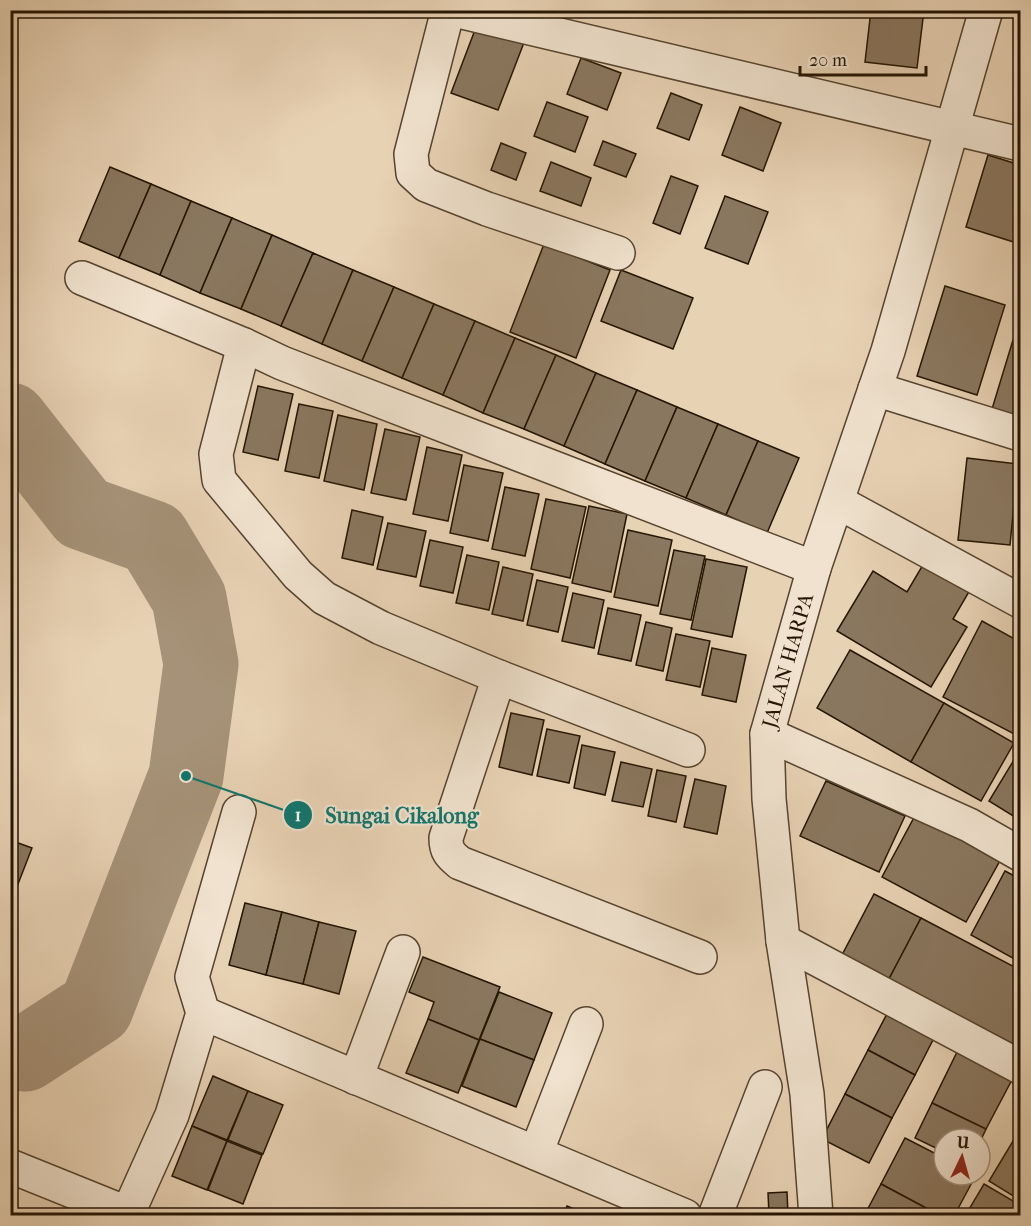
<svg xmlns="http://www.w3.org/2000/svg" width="1031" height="1226" viewBox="0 0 1031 1226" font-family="'IM FELL French Canon',serif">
<rect width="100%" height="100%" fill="#e8d2b4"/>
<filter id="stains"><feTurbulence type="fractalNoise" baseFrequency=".00333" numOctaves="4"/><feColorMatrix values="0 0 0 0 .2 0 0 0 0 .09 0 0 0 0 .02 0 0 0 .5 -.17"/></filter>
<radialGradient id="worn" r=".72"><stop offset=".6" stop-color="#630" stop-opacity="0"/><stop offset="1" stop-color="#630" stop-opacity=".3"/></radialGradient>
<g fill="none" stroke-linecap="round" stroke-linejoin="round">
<polyline stroke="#a69278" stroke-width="75" points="10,420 83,513 153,538 189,598 201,664 186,776 96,1008 25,1054 10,1052"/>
</g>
<g fill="#8a775f" stroke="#251503" stroke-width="1.5">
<polygon points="871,10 924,10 917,68 865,62"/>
<polygon points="478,22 525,40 498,110 451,93"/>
<polygon points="581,58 621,73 607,110 567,94"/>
<polygon points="671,93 702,105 689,140 657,128"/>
<polygon points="547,102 588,117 575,152 534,136"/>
<polygon points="740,107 781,123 763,171 722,155"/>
<polygon points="603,141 636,154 626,177 594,165"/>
<polygon points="501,143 526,153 516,180 491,170"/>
<polygon points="988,155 1020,165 1020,244 966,227"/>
<polygon points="551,162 591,178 581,206 540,191"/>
<polygon points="110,167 151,184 119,258 79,241"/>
<polygon points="671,176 698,186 680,234 653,223"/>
<polygon points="151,184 191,201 160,275 119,258"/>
<polygon points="725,196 768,212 748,264 705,248"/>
<polygon points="191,201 232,218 200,293 160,275"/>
<polygon points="232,218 272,235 241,309 200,293"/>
<polygon points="272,235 313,253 281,326 241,309"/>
<polygon points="544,244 610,270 576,358 510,332"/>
<polygon points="313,253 353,270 322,344 281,326"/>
<polygon points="353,270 394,287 362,361 322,344"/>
<polygon points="621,270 693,298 673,349 601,321"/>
<polygon points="945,286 1005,305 977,395 917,376"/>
<polygon points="394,287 434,304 402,378 362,361"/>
<polygon points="434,304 475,321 443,395 402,378"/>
<polygon points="475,321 515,338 483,413 443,395"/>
<polygon points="515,338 556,355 524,429 483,413"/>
<polygon points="1013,340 1020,342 1020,419 992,409"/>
<polygon points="556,355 596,373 564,446 524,429"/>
<polygon points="596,373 637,390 605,464 564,446"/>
<polygon points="258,386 293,394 278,460 243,452"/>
<polygon points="637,390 677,407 645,481 605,464"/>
<polygon points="299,404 333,411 319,478 285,471"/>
<polygon points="677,407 718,424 686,498 645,481"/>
<polygon points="338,415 377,424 364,490 324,481"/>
<polygon points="718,424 758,441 726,515 686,498"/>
<polygon points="385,429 420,437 406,500 371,493"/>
<polygon points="758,441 799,458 767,533 726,515"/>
<polygon points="427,447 462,455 448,521 413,514"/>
<polygon points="967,458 1018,464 1010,545 958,540"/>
<polygon points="464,465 503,473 488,541 450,533"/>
<polygon points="505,487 539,494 525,556 492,549"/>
<polygon points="546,499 586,507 570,578 531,569"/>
<polygon points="589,506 627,514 611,592 572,583"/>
<polygon points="352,510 383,517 373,565 342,558"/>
<polygon points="388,523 426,531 416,577 377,569"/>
<polygon points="628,530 672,540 658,606 614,597"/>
<polygon points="430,540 463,547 453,593 420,586"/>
<polygon points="674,550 705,556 691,620 660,614"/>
<polygon points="467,555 499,562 489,610 456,603"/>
<polygon points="706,559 747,567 732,637 691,629"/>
<polygon points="924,563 970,590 953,619 967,627 931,687 837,631 873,571 907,592"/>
<polygon points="503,567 533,574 523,621 492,614"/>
<polygon points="537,580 568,587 558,632 527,625"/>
<polygon points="573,593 604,600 594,648 562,641"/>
<polygon points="608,608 641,615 631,661 598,654"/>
<polygon points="982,621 1020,642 1020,737 943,697"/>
<polygon points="646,622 672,628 663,671 636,665"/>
<polygon points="676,634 710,641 700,687 666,680"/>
<polygon points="712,648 746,655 736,702 702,695"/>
<polygon points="850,650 944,703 911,762 817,708"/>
<polygon points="944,703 1014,743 981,801 911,762"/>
<polygon points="511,713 544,720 532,775 499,767"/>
<polygon points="547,729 580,736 569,783 537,776"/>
<polygon points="582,745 615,752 605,795 574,788"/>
<polygon points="1020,750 1020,820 989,801"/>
<polygon points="621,762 652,769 643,807 612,801"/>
<polygon points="657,770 686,776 676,822 648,816"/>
<polygon points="695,779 726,786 717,834 684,827"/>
<polygon points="826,781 905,816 879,872 800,836"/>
<polygon points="917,812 1002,857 966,922 882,877"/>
<polygon points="10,840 32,848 11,902 10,902"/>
<polygon points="1005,871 1020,879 1020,962 971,935"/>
<polygon points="874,894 921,918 889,979 842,955"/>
<polygon points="245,903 282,912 266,975 229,965"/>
<polygon points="282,912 319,922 303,984 266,975"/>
<polygon points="921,918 1020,970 1020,1035 1015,1045 889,979"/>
<polygon points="319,922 356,931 339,994 303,984"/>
<polygon points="423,957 500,987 479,1040 428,1019 434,1002 409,992"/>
<polygon points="499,992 552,1013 534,1060 480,1039"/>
<polygon points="889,1010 936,1034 915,1075 868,1050"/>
<polygon points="428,1019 479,1040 458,1093 406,1073"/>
<polygon points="1020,1035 1020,1048 1015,1045"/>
<polygon points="480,1039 534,1060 516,1107 462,1086"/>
<polygon points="960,1046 1015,1074 986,1129 932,1103"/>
<polygon points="868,1050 915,1075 892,1118 845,1094"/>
<polygon points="213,1076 248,1091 227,1140 192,1126"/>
<polygon points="248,1091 283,1105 263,1154 228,1140"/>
<polygon points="845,1094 892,1118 869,1163 822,1139"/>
<polygon points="932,1103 986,1129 980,1142 980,1139 944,1139 944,1152 915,1138"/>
<polygon points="192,1126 227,1141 207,1190 172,1176"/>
<polygon points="1020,1128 1020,1145 1013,1141"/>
<polygon points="905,1138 944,1158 944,1175 976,1175 954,1216 941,1216 881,1184"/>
<polygon points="227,1141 262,1155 243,1204 208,1190"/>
<polygon points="1013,1141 1020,1145 1020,1200 989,1181"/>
<polygon points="881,1184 941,1216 864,1216"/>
<polygon points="984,1184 1020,1205 1020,1216 965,1216"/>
<polygon points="787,1192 788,1214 769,1215 768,1193"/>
<polygon points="567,1206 590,1216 563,1216"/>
</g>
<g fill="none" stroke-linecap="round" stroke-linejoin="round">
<g stroke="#56442f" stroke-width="36">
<g id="minor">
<polyline points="448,10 411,154 413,173 426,185 487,209 618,253"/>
<polyline points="454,10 1020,144"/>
<polyline points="82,278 244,345"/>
<polyline points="875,389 1020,434"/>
<polyline points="838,502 1020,601"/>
<path d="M499 677 446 838C446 851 450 855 460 863L700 957"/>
<polyline points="767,734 969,825 1020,854"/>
<polyline points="688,750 499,677 381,628 324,598 298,575 219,480 216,454 244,345 282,363 814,568"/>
<polyline points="783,941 1020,1067"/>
<polyline points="203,1013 685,1216"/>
<polyline points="356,1078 403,952"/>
<polyline points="536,1153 586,1024"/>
<polyline points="10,1166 134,1216"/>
<polyline points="128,1213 172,1115 203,1013 192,977 239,812"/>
<polyline points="715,1216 765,1087"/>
<path id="s1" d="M816 1216 807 1094 783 941 769 799 767 734 814 568 888 351 986 10"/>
</g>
</g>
<use href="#minor" stroke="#f0e2ce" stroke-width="33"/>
</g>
<g text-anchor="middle" stroke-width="4.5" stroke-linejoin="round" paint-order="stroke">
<g font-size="21" fill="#251503" stroke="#f0e2ce">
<text dy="7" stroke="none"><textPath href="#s1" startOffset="561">JALAN HARPA</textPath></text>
</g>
</g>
<path fill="none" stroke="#0f766e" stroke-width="2" d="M186 776L298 815"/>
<g fill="#0f766e" stroke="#f0e2ce" stroke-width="2">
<circle cx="186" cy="776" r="6"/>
<circle cx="298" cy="815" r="15"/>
</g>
<g font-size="18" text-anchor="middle" font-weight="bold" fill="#fff">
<text x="298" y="821">1</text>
</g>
<g font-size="22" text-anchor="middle" font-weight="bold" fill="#0f766e" stroke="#f0e2ce" stroke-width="4.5" stroke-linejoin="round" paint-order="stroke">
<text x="402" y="823">Sungai Cikalong</text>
</g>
<rect width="1031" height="1226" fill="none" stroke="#e8d2b4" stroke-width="36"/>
<rect x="12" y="12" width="1007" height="1202" fill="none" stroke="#251503" stroke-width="3"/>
<rect x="18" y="18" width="995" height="1190" fill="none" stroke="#251503" stroke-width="1.5"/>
<g transform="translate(962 1157) rotate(5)"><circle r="28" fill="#f0e2ce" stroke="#9f907d" stroke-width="1.5"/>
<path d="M0-4.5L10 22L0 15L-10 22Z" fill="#8f2418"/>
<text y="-9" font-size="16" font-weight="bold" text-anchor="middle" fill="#251503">U</text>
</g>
<path d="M800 66v9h126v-9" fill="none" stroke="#251503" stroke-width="3"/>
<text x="809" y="66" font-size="18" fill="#251503" stroke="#f0e2ce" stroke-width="4.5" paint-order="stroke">20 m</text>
<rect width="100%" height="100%" filter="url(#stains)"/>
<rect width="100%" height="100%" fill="url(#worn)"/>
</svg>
